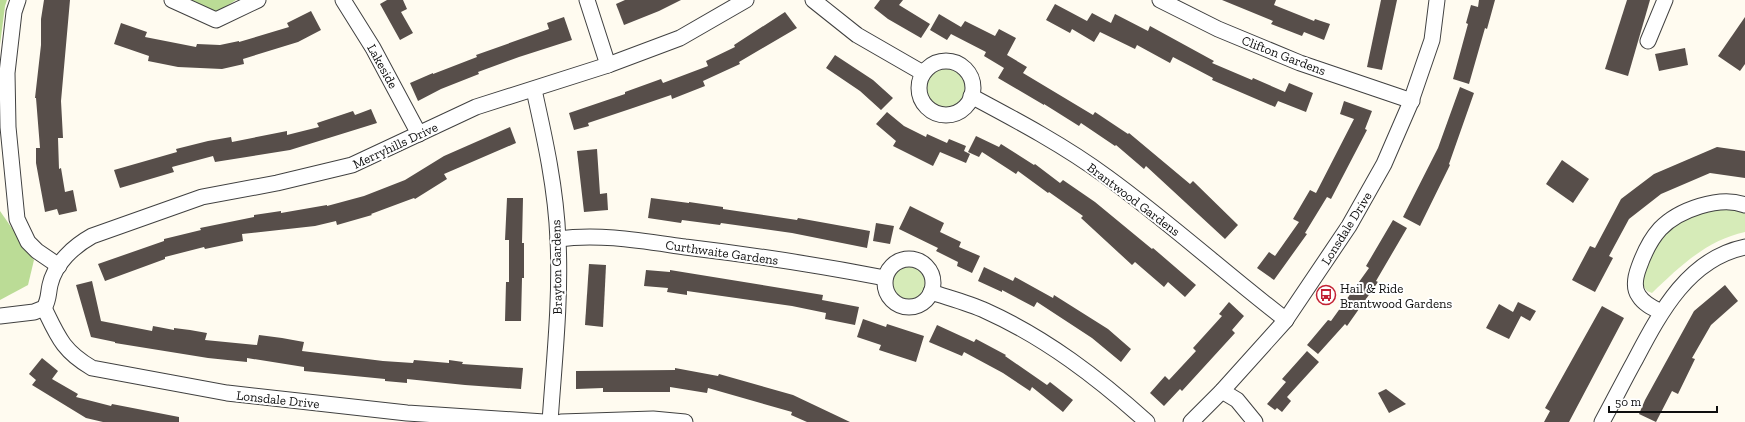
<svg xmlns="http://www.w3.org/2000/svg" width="1745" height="422" viewBox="0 0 1745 422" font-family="'Zilla Slab',serif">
<rect width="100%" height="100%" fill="#fffbf0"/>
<g fill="#d6ebb8">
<circle cx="946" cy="88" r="19"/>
<path d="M1703 209 1745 210V232C1707 240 1679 267 1652 293L1647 291 1641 283 1646 262 1667 227Z"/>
<circle cx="909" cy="283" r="16"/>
</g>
<g fill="#bbdc96">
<polygon points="0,0 7,0 5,6 0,45"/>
<polygon points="184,0 236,0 214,14"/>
<polygon points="0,211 34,260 28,285 0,300"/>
</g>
<g fill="#574e4a">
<polygon points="44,0 70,0 61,101 63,138 58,138 59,169 61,168 65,192 73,190 77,211 59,215 57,209 45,212 36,163 36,148 40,148 36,98 35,98 41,45 41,19"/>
<polygon points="387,0 403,0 407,9 401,12 413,33 400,40 380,4"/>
<polygon points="625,0 681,0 659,11 624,25 616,4"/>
<polygon points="880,0 903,0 899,5 930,24 921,38 888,19 874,8"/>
<polygon points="1222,0 1276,0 1274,5 1314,21 1315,19 1330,24 1324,40 1304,32 1302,36 1271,24 1273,21"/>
<polygon points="1381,0 1397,0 1382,70 1367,67"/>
<polygon points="1479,0 1495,0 1487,29 1485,28 1469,84 1453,79 1468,24 1466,23 1471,5 1478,7"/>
<polygon points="1627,0 1650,0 1628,76 1605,69"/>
<polygon points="1055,4 1087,21 1092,13 1111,23 1115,14 1148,31 1150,26 1214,61 1212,63 1252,80 1253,78 1285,92 1289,83 1313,93 1306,112 1278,101 1275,107 1212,80 1213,78 1173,57 1170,63 1137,45 1135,49 1100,32 1094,42 1072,29 1070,33 1046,20"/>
<polygon points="311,11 321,30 298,42 243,59 244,64 222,69 178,67 148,61 149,56 114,44 121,23 147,32 145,37 196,47 197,44 220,45 239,41 239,42 289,27 287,23"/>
<polygon points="785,12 797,28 739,62 740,64 703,81 705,86 672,99 671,95 630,109 588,123 589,126 574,130 569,113 625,94 625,92 661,79 663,83 708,66 706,61 735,47 734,45"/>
<polygon points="939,14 961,27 965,21 995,36 999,29 1016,38 1007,55 1027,67 1023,73 1093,115 1095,112 1128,134 1129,133 1190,184 1193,181 1238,225 1225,239 1146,166 1144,169 1116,145 1115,146 1081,123 1079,126 1044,104 1044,105 998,78 1004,68 984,56 986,52 951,34 947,40 930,30"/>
<polygon points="564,17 572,40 519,57 478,72 479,74 441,89 418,101 410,83 433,73 433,74 477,57 476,55 549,29 547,23"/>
<polygon points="1745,17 1745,64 1740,71 1718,56"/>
<polygon points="1685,48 1688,65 1659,71 1655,54"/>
<polygon points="835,55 873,80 893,98 881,110 860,91 826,68"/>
<polygon points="1460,87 1474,93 1449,164 1450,165 1420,226 1403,217 1438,148"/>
<polygon points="1344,101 1372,111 1365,129 1367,130 1331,199 1327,197 1305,233 1307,234 1274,280 1257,268 1269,252 1275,256 1299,222 1293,219 1310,190 1316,193 1354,119 1340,114"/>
<polygon points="371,109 377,123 290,150 215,162 213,156 172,167 174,172 120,188 114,170 177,152 176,149 208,141 231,137 232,142 287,131 287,135 319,127 317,123 353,111 355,115"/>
<polygon points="887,112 904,126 926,137 927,134 947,143 949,139 966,146 964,151 970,154 966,163 940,152 933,166 893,146 896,141 876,124"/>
<polygon points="510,127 516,143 444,174 447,179 415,199 414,198 371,214 372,215 337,225 336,221 315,226 242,234 243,241 205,249 204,247 165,257 165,259 105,281 98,264 164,241 164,239 201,230 200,228 254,217 254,215 281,211 281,213 327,205 327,206 364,196 405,180 444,156"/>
<polygon points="976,136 999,147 1001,144 1034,165 1035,164 1060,183 1063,180 1095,202 1152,249 1153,248 1196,285 1185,297 1168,282 1164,287 1135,262 1132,265 1081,218 1083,216 1049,192 1048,193 1018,171 1016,174 982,152 979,157 968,152"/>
<polygon points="1717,147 1745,151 1745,178 1710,173 1661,194 1629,219 1609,256 1613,258 1595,292 1572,280 1590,246 1595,248 1621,199 1654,174"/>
<polygon points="597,149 600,194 607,193 608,210 584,212 577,151"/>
<polygon points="1562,160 1589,179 1573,203 1546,184"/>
<polygon points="507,198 523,198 522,243 524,243 524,278 522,278 521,321 505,321 506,282 509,282 509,240 505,240"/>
<polygon points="651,198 689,203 689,202 723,207 723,209 797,220 798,218 870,231 867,248 792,233 721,223 720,225 682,220 681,223 648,218"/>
<polygon points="910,206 944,223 940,232 961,242 959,247 980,256 972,273 957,266 958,262 936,251 938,248 899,229"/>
<polygon points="1393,220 1407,228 1376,281 1378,282 1347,326 1345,324 1318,354 1307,345 1328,320 1331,321 1369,268 1366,266"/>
<polygon points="876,223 894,226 890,244 873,241"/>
<polygon points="589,264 606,265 603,327 585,325"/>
<polygon points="984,267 1013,281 1015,277 1053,298 1054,295 1108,329 1131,349 1121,362 1092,338 1037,302 1034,307 1002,290 1002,292 978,281"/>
<polygon points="646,270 670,272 670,270 823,295 822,300 859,307 855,325 825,319 826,313 792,306 687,291 687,295 667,292 668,288 644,286"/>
<polygon points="92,281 101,321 152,331 153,326 174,330 174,328 190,330 207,333 205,340 257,345 259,335 282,338 304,342 302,351 383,361 413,363 414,360 449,363 449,360 463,362 462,364 523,368 521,389 465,385 407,379 407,383 385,381 385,379 304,371 304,367 247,358 247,362 208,358 115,343 115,342 91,337 76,285"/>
<polygon points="1725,285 1738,301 1711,325 1692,358 1695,359 1678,394 1672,391 1656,422 1639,414 1645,400 1694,311"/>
<polygon points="1229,302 1244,316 1232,330 1235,333 1182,391 1180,389 1164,406 1150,393 1165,376 1169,380 1196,351 1193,348 1222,316 1219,314"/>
<polygon points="1518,302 1536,311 1530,321 1521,316 1509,339 1486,328 1499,304 1513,312"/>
<polygon points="1602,306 1624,318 1569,422 1544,422 1550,411 1545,408"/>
<polygon points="863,319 886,327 887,324 924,336 916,362 879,350 881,345 857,337"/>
<polygon points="937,325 974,342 976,339 1006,355 1005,356 1047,385 1050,382 1073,400 1063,412 1032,387 1030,391 1003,373 964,352 962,356 929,342"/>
<polygon points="1307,351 1319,362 1287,397 1291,401 1282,412 1277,408 1275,410 1267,404 1286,382 1282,379"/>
<polygon points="42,358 58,371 52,379 78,394 76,397 111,406 112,404 179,417 179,422 103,422 86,418 32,385 36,380 29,374"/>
<polygon points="675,368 718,376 719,374 793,395 850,422 807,422 791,415 792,412 708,388 707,393 670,387 670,392 603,392 603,388 576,389 576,371 675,370"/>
<polygon points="1386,389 1406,404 1389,413 1378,393"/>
</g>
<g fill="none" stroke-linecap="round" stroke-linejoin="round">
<g stroke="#414141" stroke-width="17">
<g id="minor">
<polyline points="18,0 14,12 7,73 8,127 17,219 28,242 37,251 59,266"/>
<polyline points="172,0 216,20 258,0"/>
<polyline points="343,0 373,48 419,134"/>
<polyline points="587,0 608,65"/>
<polyline points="813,0 857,35 923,73"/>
<polyline points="1160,0 1218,29 1300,63 1412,101"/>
<polyline points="1648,41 1665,0"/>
<circle cx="946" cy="88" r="27"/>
<path d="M534 90C545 139 556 189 558 240 561 300 554 362 550 422"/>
<path d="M971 96C1018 121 1065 146 1107 177 1169 222 1225 273 1286 320"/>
<path d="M558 239C600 233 643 241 685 247 752 255 818 265 885 278"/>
<circle cx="909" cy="283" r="24"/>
<path d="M931 292C949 298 969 303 986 311 1046 338 1098 378 1147 422"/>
<path d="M44 308C58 337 63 351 92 368L227 393 407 413 544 422"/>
<path d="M1661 312C1653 308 1644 304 1639 296 1633 288 1636 275 1639 267 1644 253 1650 240 1660 229 1678 210 1720 195 1745 205"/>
<path d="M0 316 34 312 44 308C49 300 48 294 50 285 55 263 74 246 92 236L202 197 277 183 352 165 476 107 608 65 680 38 746 0"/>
<polyline points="1222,391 1237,400 1255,422"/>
<polyline points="561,422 653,419 685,422"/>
<polyline points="1191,422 1222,391 1285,321 1349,226 1384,164 1410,104 1432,40 1437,0"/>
<path d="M1602 422C1613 402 1623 382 1634 362 1659 315 1687 259 1745 247"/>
</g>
</g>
<use href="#minor" stroke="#fff" stroke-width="15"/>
</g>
<defs>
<g id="bus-ring" transform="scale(1)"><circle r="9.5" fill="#fff" stroke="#c32134" stroke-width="1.5"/><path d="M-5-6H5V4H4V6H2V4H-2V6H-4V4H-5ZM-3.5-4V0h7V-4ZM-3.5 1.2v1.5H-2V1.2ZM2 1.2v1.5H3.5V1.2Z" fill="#c32134"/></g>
</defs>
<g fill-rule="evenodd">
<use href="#bus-ring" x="1326" y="295"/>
</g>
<g text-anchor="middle" stroke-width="4" stroke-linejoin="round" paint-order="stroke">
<g font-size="13" fill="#0e0e0e" stroke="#fff">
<text transform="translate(1284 55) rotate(21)" y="5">Clifton Gardens</text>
<text transform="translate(383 66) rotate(61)" y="5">Lakeside</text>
<text transform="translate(395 145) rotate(-25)" y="5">Merryhills Drive</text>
<text transform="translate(1134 199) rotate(37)" y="5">Brantwood Gardens</text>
<text transform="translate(1346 228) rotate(-58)" y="5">Lonsdale Drive</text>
<text transform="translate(722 252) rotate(8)" y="5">Curthwaite Gardens</text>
<text transform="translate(556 267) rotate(-91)" y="5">Brayton Gardens</text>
<text transform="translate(278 399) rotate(6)" y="5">Lonsdale Drive</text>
</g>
<g font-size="13" fill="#0e0e0e" stroke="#fff" text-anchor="start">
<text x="1340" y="293">Hail &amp; Ride<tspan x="1340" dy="15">Brantwood Gardens</tspan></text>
</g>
</g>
<path d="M1609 406v6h108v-6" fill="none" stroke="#0e0e0e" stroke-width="2"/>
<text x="1615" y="406" font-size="12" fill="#0e0e0e" stroke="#ffffff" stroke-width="3" paint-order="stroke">50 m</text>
</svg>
